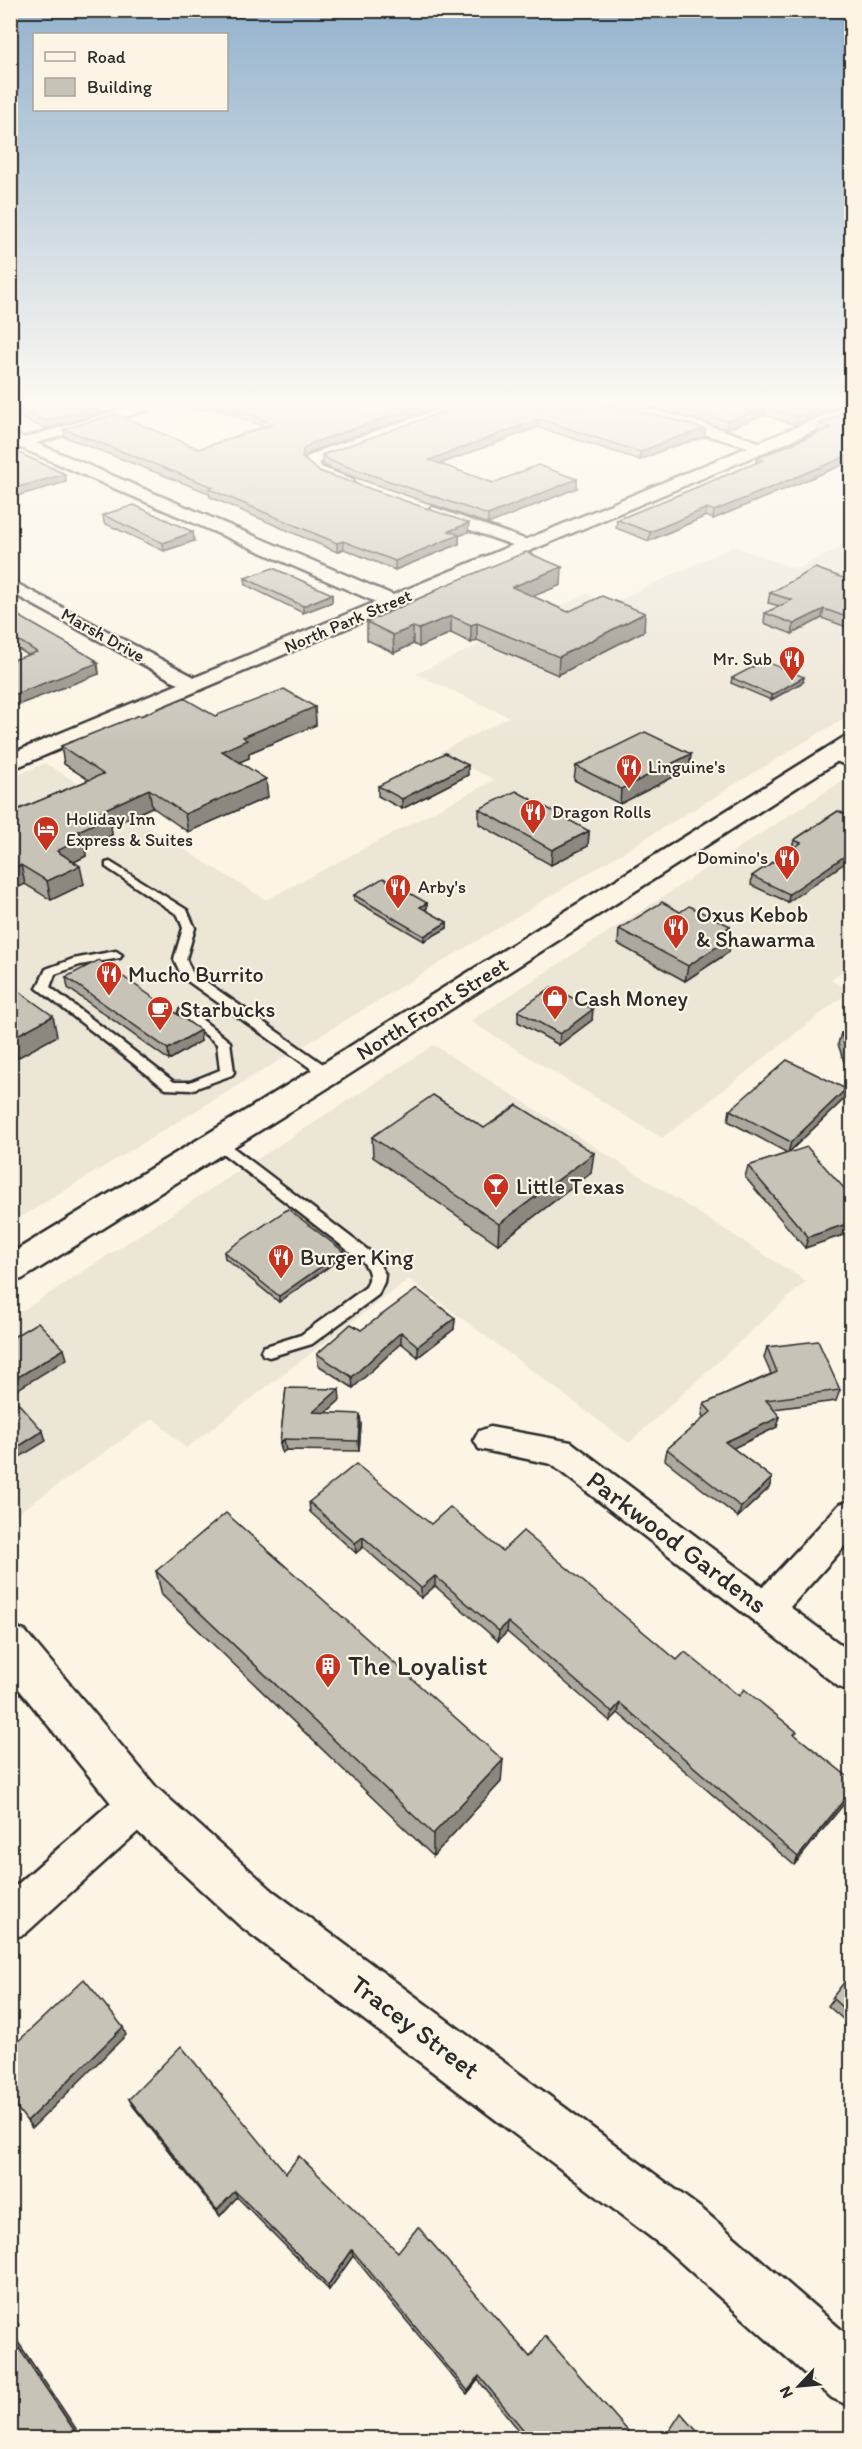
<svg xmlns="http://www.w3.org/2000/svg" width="862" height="2449" viewBox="0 0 862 2449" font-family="Itim,sans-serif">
<rect width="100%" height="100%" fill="#fcf5e5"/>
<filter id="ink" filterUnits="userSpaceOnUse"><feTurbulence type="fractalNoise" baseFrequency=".0167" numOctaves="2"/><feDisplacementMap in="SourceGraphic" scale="12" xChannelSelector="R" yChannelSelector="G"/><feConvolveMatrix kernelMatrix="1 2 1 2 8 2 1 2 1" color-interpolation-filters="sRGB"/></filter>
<g filter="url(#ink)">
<g fill="#ece6d7">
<polygon points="851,543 851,714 11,1223 10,778 45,763 266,900 494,780 440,752 509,717 416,674 587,594 611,604 733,546 796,569"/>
<polygon points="847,778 851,780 851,875 842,883 851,887 851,965 831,980 850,991 662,1138 470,1021"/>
<polygon points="434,1045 806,1281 629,1443 409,1279 186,1448 153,1418 11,1518 11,1318"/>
</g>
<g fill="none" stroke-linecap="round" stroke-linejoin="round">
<g stroke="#2b2b2b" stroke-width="5">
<g id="lane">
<polygon points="110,862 187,910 195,928 186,959 192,972 333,1071 335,1074 333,1077 323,1077 182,977 174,959 183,928 178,915 106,867 106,863"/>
<polygon points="116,951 122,955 120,958 80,965 55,974 50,987 174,1082 190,1082 220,1070 217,1044 179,1013 180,1010 190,1010 230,1042 234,1072 232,1075 191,1090 166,1089 37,988 46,969 73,959"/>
<path d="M217 1137 222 1139 373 1254 385 1274 384 1282 378 1295 312 1344 269 1357 263 1355 261 1351 263 1347 301 1335 366 1287C372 1277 369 1270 363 1262L212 1145 210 1142 212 1139Z"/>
</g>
</g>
<g stroke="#2b2b2b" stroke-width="5">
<g id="street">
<polygon points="130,407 150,407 148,410 10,451 10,442"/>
<path d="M445 407H464L462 410 319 462 321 467 352 479 354 482 352 485C339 488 313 476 305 466L307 457 324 449Z"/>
<path d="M602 407C653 402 717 429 766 444L768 447 761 451 662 422 604 410Z"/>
<polygon points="433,507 533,542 535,545 527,550 521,548 428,515 425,512"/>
<polygon points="10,580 202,681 204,685 202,689 188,689 10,592"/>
<polygon points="834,747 852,754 852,768 827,757 824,753 827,749"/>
<polygon points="490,1427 571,1442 763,1587 840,1504 852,1500 852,1538 790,1607 852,1653 852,1692 839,1687 551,1464 479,1449 474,1440 479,1431"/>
<polygon points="140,1784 154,1789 160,1803 154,1817 25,1934 10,1939 10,1891 126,1789"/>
</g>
</g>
<g stroke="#2b2b2b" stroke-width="5">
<g id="secondary">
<polygon points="844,407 852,407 852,415 10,770 10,754 376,602 10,443 10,432 393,595"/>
<polygon points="10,1626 25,1631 156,1787 273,1891 703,2210 852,2339 852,2407 832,2398 665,2248 239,1925 124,1819 10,1678"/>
</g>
</g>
<g stroke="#2b2b2b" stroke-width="5">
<polygon id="primary" points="852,735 852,752 339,1081 22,1279 10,1282 10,1254 317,1067 844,737"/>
</g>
<use href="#lane" fill="#fcf5e5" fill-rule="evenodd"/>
<use href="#street" fill="#fcf5e5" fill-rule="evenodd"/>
<use href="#secondary" fill="#fcf5e5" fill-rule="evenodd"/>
<use href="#primary" fill="#fcf5e5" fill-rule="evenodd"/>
</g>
<g fill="#aca89d" stroke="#2b2b2b" stroke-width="1.5">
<polygon points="190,407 440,407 312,451 303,459 319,471 468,532 459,536 459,544 395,570 344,549 337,552 210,497 209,493 65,437 64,429 199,449 264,427 213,407 201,411"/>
<polygon points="457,407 705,429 705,437 668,448 640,460 538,427 440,464 493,483 577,479 577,488 488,524 331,469 322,463 322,455"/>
<polygon points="637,407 839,407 795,425 764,415 726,429 664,410"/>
<polygon points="19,410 99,414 46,429 21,418"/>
<polygon points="852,410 852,461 713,519 706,516 649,541 616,528 617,520 756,463 757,458 820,432 818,432 819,424"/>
<polygon points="10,449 65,474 66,482 16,496 10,493"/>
<polygon points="103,515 194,541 164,551 104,523"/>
<polygon points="245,578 332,594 332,602 303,613 246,585"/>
<polygon points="852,581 852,629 822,618 792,634 764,623 765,613 780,606 768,603 770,593"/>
<polygon points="561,585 532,596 568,612 644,631 558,675 477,640 471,643 451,633 419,647 413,644 394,653 367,640 367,622 434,592 434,590"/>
<polygon points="10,611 98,663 99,674 28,655 10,644"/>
<polygon points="732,678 803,682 771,700 731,683"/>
<polygon points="315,707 316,725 249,753 249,758 239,762 268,797 188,832 152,807 111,826 112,835 85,848 86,856 74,862 84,884 51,900 25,884 10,891 10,813 89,780 64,764 61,746 141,716 215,716"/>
<polygon points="691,754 689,769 620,804 574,780 576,766"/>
<polygon points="468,775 402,809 378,796 378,786"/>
<polygon points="479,809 589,831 588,846 551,865 479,824"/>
<polygon points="838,811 788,902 751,885 752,876 793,849 792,848 794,840"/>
<polygon points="354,895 427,903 427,908 425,910 447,922 447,928 424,941 354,900"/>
<polygon points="680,912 728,935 729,952 685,981 618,944 619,929"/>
<polygon points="66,977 201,1041 169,1060 68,988"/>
<polygon points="518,1011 592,1020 559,1045 518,1022"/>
<polygon points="841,1033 852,1033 852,1086 838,1044"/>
<polygon points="843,1100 788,1153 852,1197 852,1232 805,1248 745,1177 748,1166 788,1153 728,1121 730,1110"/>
<polygon points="484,1128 591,1173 498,1244 373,1157 372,1137"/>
<polygon points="224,1252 344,1256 279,1302 225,1258"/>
<polygon points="455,1318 454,1329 418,1357 401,1343 353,1388 318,1365 317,1354 361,1330"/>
<polygon points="767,1347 840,1390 836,1401 774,1409 777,1427 733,1448 772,1478 769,1488 738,1517 665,1460 667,1449 704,1418 702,1415 704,1404 771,1374 764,1358"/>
<polygon points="286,1388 340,1400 326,1413 361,1424 359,1451 286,1450 282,1453 280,1443"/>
<polygon points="309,1502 431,1524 502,1551 677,1660 739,1696 795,1735 852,1780 852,1794 794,1865 618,1713 610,1721 507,1632 498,1641 435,1586 421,1598 363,1547 356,1553 310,1512"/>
<polygon points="156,1571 501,1782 433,1856 162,1595"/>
<polygon points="852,1972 852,2027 828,2006"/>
<polygon points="129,2099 286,2173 398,2252 530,2357 635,2439 526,2439 478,2380 467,2394 353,2256 329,2290 237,2197 220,2216 133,2106"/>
</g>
<g fill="#8c8880" stroke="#2b2b2b" stroke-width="1.5">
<polygon points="94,407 98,407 99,414 46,429 45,421"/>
<polygon points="200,407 213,407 201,411"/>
<polygon points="418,407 440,407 312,451 304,458 303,466 303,450 312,443"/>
<polygon points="822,407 839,407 795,425 797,417"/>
<polygon points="766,408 764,415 726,429 727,421"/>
<polygon points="539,419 538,427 429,468 429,460"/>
<polygon points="705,429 705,437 668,448 640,460 640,452 669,440"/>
<polygon points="852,454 852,461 713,519 714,511"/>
<polygon points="65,474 66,482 16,496 15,488"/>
<polygon points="577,479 577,488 488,524 488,515"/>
<polygon points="707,508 706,516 649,541 650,532"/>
<polygon points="469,523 468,532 459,536 459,544 395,570 395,561 449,531"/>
<polygon points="193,532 194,541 164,551 163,543"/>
<polygon points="343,541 344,549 337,552 337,543"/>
<polygon points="562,567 561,585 512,605 512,587"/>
<polygon points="332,594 332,602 303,613 303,606"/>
<polygon points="824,609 822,618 792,634 794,624"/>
<polygon points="645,613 644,631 558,675 559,657"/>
<polygon points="451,616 451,633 419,647 419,629"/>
<polygon points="477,623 477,640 471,643 471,625"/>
<polygon points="413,627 413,644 394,653 393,635"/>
<polygon points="96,660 99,674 10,708 10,696"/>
<polygon points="804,677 803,682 771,700 772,695"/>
<polygon points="315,707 316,725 249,753 249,758 224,769 222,751 243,737"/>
<polygon points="691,754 689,769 620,804 621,789"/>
<polygon points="468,765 468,775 402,809 402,799"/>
<polygon points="266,779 268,797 188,832 185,814"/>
<polygon points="149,789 152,807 111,826 112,835 85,848 86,856 60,869 57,851 78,831 101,811"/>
<polygon points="589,831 588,846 551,865 552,850"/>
<polygon points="852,851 852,858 788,902 789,894"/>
<polygon points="21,865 25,884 10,891 10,870"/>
<polygon points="80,866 84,884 51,900 47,881"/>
<polygon points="427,903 427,908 420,913 420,907"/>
<polygon points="447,922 447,928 424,941 424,936"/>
<polygon points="730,926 727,939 732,937 729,952 685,981 688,966 722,932"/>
<polygon points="593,1009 592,1020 559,1045 560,1034"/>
<polygon points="53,1016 57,1036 10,1062 10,1039"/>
<polygon points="200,1030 201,1041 169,1060 168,1049"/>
<polygon points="846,1089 843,1100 788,1153 791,1142"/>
<polygon points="594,1153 591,1173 498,1244 499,1224"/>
<polygon points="852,1222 852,1232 805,1248 808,1237"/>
<polygon points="343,1251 344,1256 279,1302 279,1296"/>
<polygon points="455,1318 454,1329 418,1357 418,1346"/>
<polygon points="401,1332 401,1343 353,1388 352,1377"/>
<polygon points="64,1349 67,1359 10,1394 10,1382"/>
<polygon points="339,1389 340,1400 314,1423 313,1412"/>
<polygon points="360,1414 361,1424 359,1451 358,1441"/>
<polygon points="780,1417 777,1427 723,1453 725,1442"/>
<polygon points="43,1431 46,1441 10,1463 10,1452"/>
<polygon points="284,1439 286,1450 282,1453 280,1443"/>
<polygon points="772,1478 769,1488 738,1517 741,1507"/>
<polygon points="363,1537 363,1547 356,1553 355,1543"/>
<polygon points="435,1576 435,1586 421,1598 421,1588"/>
<polygon points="508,1622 507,1632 498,1641 499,1631"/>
<polygon points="620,1703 618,1713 610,1721 612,1712"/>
<polygon points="503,1760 501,1782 433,1856 433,1834"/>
<polygon points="852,1790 852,1794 794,1865 798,1857"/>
<polygon points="123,2027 126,2035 32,2128 27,2121"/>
<polygon points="235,2191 237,2197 220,2216 217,2210"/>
<polygon points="352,2250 353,2256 329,2290 328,2285"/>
<polygon points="10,2311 19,2325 12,2333 83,2439 80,2439 10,2335"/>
<polygon points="479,2376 478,2380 467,2394 468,2391"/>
</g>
<g fill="#c8c3b7" stroke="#2b2b2b" stroke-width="1.5">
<polygon points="33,407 94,407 45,421 19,410"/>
<polygon points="230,407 418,407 312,443 303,450 302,458 319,471 469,523 449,531 459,535 395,561 343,541 337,543 209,489 213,487 64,429 116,414 199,449 274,424"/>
<polygon points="457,407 614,407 662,416 705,429 669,440 640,452 539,419 429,460 493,483 538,465 577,479 488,515 331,461 322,455"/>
<polygon points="678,407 822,407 797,417 766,408 727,421"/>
<polygon points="852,410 852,454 714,511 707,508 650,532 617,520 763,460 757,458 831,428 819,424"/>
<polygon points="10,449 65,474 15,488 10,486"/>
<polygon points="134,505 193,532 163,543 103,515"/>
<polygon points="526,552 562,567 512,587 568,612 602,596 645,613 559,657 477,623 471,625 451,616 419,629 413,627 393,635 367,622 436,591 434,590"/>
<polygon points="273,568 332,594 303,606 245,578"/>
<polygon points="815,568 852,581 852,619 824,609 794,624 765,613 792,600 770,593"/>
<polygon points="10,611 96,660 94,661 98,663 10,696 10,661 37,652 10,635"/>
<polygon points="764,661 804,677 772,695 732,678"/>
<polygon points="284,689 315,707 243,737 247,740 222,751 266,779 185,814 149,789 101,811 109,817 78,831 83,838 57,851 80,866 47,881 21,865 10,870 10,813 103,774 61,746 139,715 141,716 184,698 215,716"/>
<polygon points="645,732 691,754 621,789 576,766"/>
<polygon points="445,753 468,765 402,799 378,786"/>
<polygon points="516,791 589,831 552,850 479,809"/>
<polygon points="838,811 852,817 852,851 789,894 752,876 801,843 794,840"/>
<polygon points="383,878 427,903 420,907 447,922 424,936 354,895"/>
<polygon points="662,902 680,912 689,906 730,926 722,932 732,937 688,966 619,929"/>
<polygon points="99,960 200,1030 168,1049 66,977"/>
<polygon points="10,985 53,1016 10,1039"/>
<polygon points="552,987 593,1009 560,1034 518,1011"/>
<polygon points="841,1033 852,1033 852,1068"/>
<polygon points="787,1060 846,1089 791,1142 730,1110"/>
<polygon points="433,1095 484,1128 517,1105 594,1153 499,1224 372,1137"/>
<polygon points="807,1147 852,1197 852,1222 808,1237 748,1166"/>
<polygon points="288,1209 343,1251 279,1296 224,1252"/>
<polygon points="417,1289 455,1318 418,1346 401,1332 352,1377 317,1354 351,1324 361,1330"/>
<polygon points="38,1322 64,1349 10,1382 10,1339"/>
<polygon points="818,1341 840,1390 766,1400 780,1417 725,1442 772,1478 741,1507 667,1449 711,1412 704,1404 777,1372 767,1347"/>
<polygon points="286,1388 339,1389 313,1412 360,1414 358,1441 284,1439 280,1443"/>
<polygon points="10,1394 43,1431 10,1452"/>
<polygon points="356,1464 431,1524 450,1507 502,1551 523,1531 677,1660 685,1652 739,1696 744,1689 797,1732 794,1734 852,1780 852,1790 798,1857 620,1703 612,1712 508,1622 499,1631 435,1576 421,1588 363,1537 355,1543 309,1502"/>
<polygon points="226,1513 503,1760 433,1834 156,1571"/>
<polygon points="852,1972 852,2016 832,1998"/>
<polygon points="84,1979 123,2027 27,2121 10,2099 10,2049"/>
<polygon points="181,2046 286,2173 299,2156 398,2252 418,2227 530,2357 545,2336 635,2439 531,2439 479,2376 468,2391 352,2250 328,2285 235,2191 217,2210 129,2099"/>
<polygon points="10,2335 80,2439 10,2439"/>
<polygon points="681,2413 704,2439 664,2439"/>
</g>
</g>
<linearGradient id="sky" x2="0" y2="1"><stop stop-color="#93b2cd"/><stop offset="0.54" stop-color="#fefaf3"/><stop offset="1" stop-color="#fefaf3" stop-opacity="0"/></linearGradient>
<rect width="862" height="749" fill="url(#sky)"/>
<defs>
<g id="restaurant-pin" transform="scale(1.35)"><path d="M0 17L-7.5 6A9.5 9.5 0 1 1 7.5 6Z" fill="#c8321e" stroke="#fcf5e5"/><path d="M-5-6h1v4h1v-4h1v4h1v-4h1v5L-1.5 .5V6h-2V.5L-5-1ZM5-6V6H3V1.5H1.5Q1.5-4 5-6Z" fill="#fff"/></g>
<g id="hotel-pin" transform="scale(1.35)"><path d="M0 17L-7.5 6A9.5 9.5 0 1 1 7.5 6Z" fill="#c8321e" stroke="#fcf5e5"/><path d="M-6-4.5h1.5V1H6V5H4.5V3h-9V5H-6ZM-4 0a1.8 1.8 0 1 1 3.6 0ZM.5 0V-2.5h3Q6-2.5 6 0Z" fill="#fff"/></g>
<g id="shop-pin" transform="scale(1.35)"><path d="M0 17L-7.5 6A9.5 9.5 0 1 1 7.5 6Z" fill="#c8321e" stroke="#fcf5e5"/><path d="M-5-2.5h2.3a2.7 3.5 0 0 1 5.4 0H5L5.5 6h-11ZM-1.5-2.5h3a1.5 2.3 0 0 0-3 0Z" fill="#fff"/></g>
<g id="cafe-pin" transform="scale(1.35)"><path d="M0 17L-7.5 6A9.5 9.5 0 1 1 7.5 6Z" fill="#c8321e" stroke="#fcf5e5"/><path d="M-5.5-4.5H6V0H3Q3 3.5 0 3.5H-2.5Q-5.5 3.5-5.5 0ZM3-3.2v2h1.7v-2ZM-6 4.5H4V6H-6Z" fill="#fff"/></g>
<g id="bar-pin" transform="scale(1.35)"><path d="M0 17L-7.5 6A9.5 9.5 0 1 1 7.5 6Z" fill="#c8321e" stroke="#fcf5e5"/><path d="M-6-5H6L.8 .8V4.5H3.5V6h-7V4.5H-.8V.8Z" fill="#fff"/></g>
<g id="building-pin" transform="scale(1.35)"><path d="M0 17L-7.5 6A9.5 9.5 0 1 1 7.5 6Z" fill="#c8321e" stroke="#fcf5e5"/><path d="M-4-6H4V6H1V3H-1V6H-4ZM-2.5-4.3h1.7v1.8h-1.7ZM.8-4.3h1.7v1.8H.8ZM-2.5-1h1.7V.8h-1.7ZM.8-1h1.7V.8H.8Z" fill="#fff"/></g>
</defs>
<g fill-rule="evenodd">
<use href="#restaurant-pin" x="792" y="659"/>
<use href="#restaurant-pin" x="629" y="767"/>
<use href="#restaurant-pin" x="533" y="812"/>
<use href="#hotel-pin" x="46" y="829"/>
<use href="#restaurant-pin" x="787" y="858"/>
<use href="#restaurant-pin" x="398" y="887"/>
<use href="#restaurant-pin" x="676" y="927"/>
<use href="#restaurant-pin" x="109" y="974"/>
<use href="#shop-pin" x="555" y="998"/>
<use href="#cafe-pin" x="160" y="1009"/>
<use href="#bar-pin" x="496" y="1186"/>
<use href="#restaurant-pin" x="281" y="1257"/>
<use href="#building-pin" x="328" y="1666"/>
</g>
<g text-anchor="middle" stroke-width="4.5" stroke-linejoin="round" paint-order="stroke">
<g font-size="18" fill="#2b2b2b" stroke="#fcf5e5">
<text transform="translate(348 621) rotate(-23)" y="6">North Park Street</text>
<text transform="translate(103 635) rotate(29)" y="6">Marsh Drive</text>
</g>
<g font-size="18" fill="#2b2b2b" stroke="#fcf5e5" text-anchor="start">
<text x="772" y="665" text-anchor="end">Mr. Sub</text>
<text x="648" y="773">Linguine's</text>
<text x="552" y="818">Dragon Rolls</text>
<text x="66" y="825">Holiday Inn<tspan x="66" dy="21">Express &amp; Suites</tspan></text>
<text x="768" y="864" text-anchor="end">Domino's</text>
<text x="418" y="893">Arby's</text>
</g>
<g font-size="22" fill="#2b2b2b" stroke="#fcf5e5" text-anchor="start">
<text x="696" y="922">Oxus Kebob<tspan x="696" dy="25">&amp; Shawarma</tspan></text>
<text x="128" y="982">Mucho Burrito</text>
<text x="574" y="1006">Cash Money</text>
<text x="180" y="1017">Starbucks</text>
<text x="516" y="1194">Little Texas</text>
<text x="300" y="1265">Burger King</text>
</g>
<g font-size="22" fill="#2b2b2b" stroke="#fcf5e5">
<text transform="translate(432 1008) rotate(-32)" y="8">North Front Street</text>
</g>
<g font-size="27" fill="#2b2b2b" stroke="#fcf5e5">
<text transform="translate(677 1542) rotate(37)" y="9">Parkwood Gardens</text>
<text transform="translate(415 2027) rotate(37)" y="9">Tracey Street</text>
</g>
<g font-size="27" fill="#2b2b2b" stroke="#fcf5e5" text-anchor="start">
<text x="348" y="1675">The Loyalist</text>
</g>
</g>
<rect width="862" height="2449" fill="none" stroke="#fcf5e5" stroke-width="36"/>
<rect x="18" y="18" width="826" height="2413" fill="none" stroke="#2b2b2b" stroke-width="2" filter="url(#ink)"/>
<rect x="33" y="33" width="195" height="78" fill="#fcf5e5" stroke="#a8a49b" stroke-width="1.5"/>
<rect x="45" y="52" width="30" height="9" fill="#fcf5e5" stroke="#a8a49b" stroke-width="1.5"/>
<text x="87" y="63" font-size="18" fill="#2b2b2b">Road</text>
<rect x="45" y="78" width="30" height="18" fill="#c8c3b7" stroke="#a8a49b" stroke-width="1.5"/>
<text x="87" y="93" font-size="18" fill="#2b2b2b">Building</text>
<g transform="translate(799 2386) rotate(244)" stroke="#fcf5e5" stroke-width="4.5" paint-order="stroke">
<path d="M0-4.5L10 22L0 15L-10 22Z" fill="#2b2b2b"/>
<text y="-9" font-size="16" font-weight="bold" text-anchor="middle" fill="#2b2b2b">N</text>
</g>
</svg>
